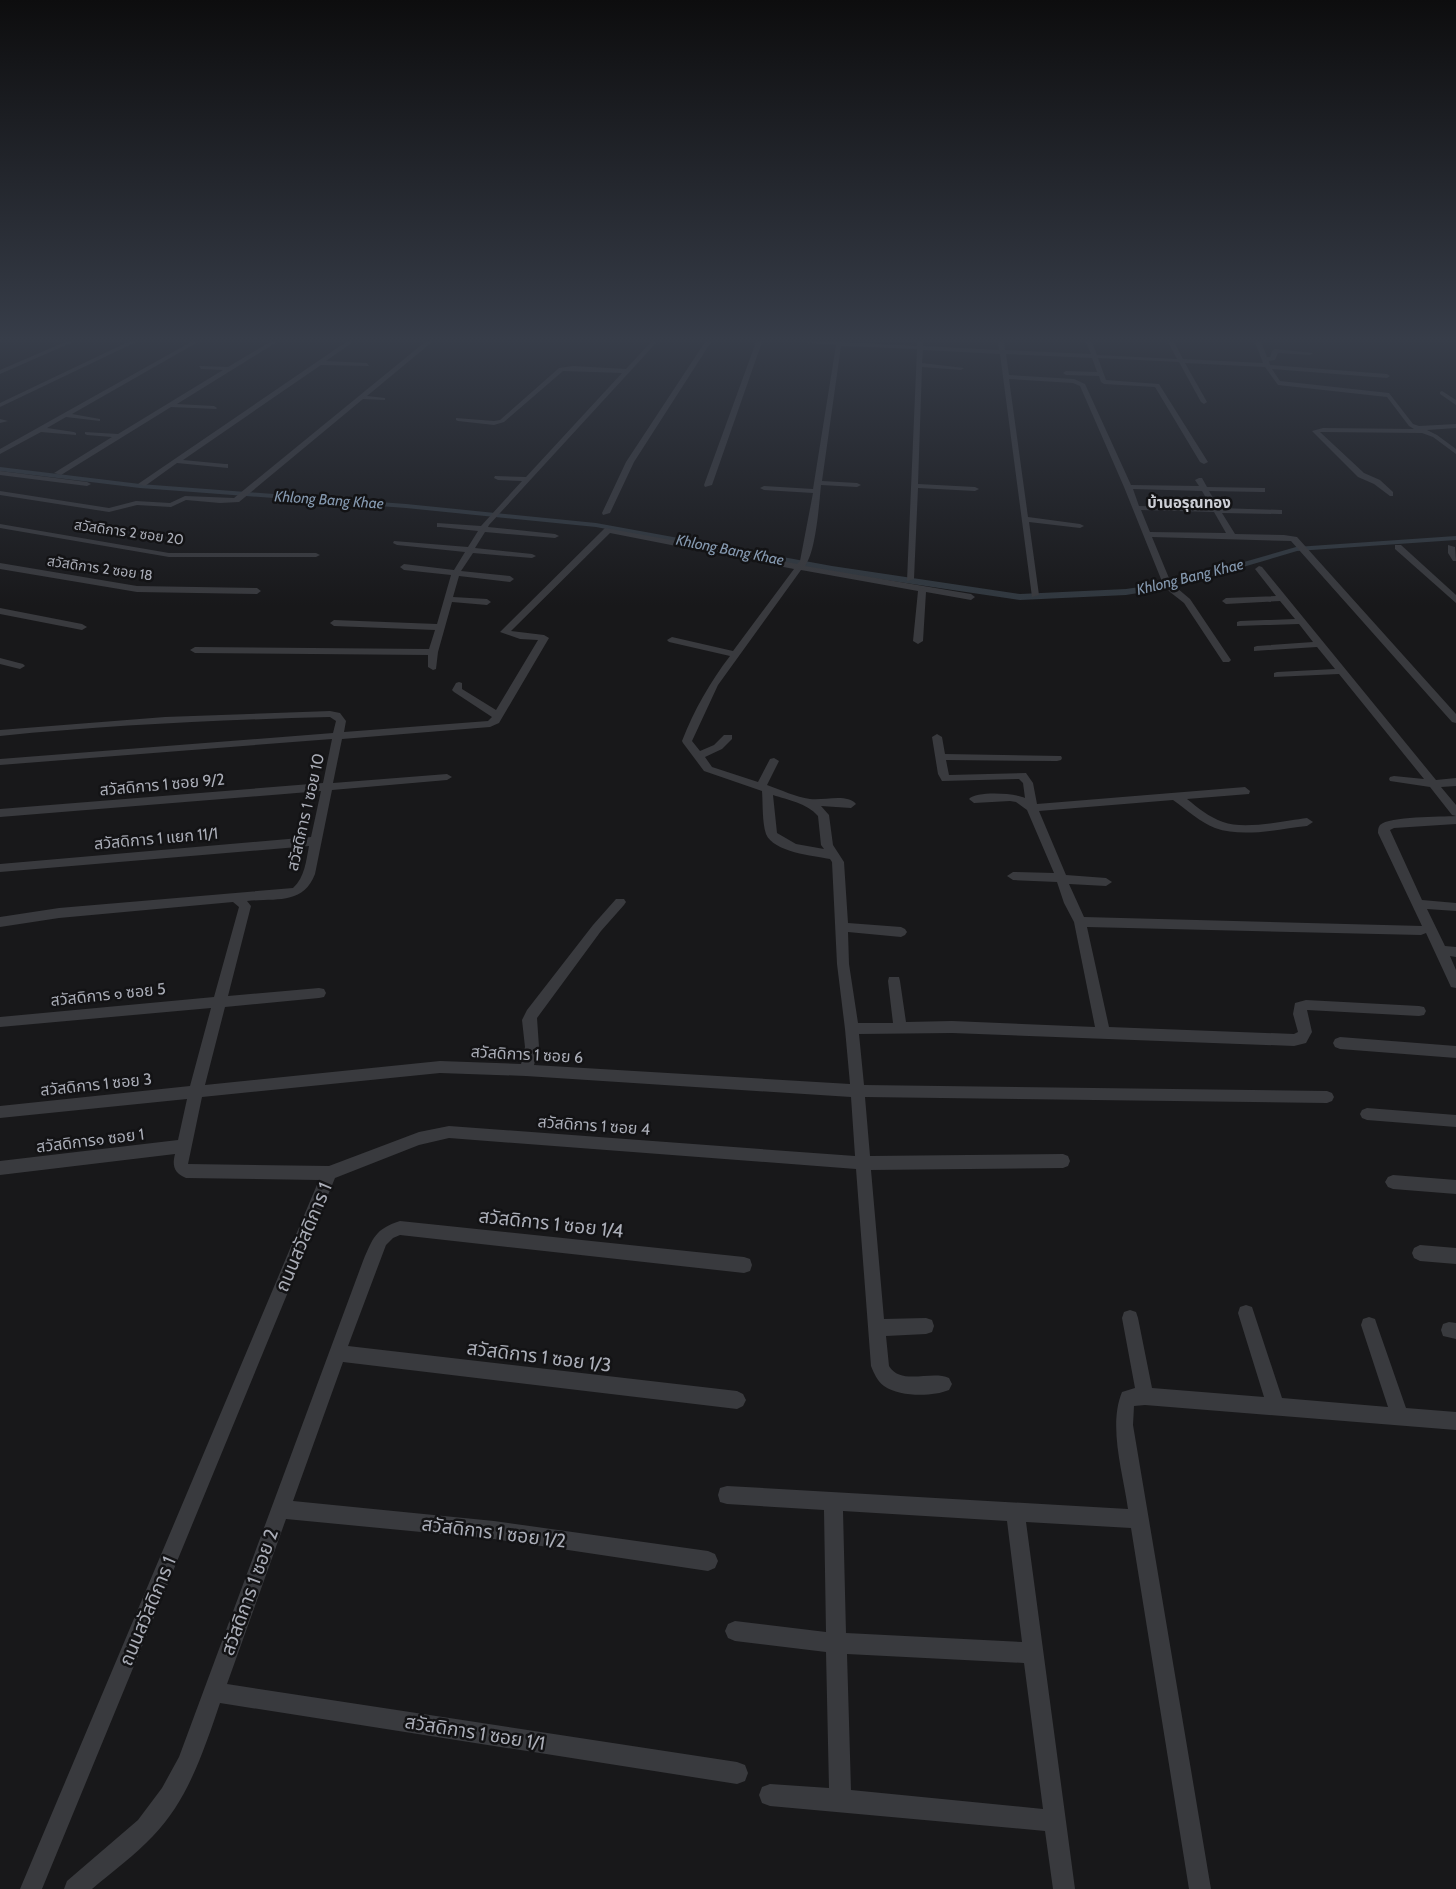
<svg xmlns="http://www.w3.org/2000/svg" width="1456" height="1889" viewBox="0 0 1456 1889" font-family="Cabin,'Noto Sans Thai',sans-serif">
<rect width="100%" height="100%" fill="#18181a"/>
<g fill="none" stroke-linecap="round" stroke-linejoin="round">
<polygon fill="#31383f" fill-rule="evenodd" points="0,467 140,484 406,504 596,523 832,566 1020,594 1126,589 1174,582 1296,547 1456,536 1456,540 1297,551 1175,587 1126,595 1020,600 832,572 596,527 406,508 140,488 0,471"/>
<g fill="#393a3e" fill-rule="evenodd">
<polygon points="65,342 73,342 0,374 0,370"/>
<polygon points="128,342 136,342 0,407 0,403"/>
<polygon points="191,342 198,342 72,414 100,419 100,421 66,417 47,428 74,432 76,433 76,435 41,432 0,454 0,449"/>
<polygon points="270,342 277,342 177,404 214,406 217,408 216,409 171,407 61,475 54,473 112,437 87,435 85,434 85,432 118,434 223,370 201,369 199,366 228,367"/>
<polygon points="346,342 353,342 326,361 367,363 369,366 321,365 183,460 225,464 228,464 228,468 177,463 145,486 138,484"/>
<polygon points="425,342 432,342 367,396 385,398 385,400 363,399 239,502 220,503 186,500 171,507 137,505 109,512 0,495 0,491 109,508 136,501 170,503 185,496 234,498"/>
<polygon points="651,342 657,342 489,525 488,527 555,534 559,536 555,538 485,532 475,548 532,554 536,556 532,558 473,553 461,571 510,576 514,579 510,582 459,576 453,597 487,599 491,602 487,605 452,602 438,652 436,669 433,670 428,667 428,655 195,653 190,650 195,647 429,649 435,630 334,626 330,623 334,620 437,624 451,575 404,570 400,567 404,564 454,570 465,552 397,545 393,543 394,541 468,547 478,531 440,527 437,527 437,523 481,526 522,481 498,480 494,478 495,476 526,477 622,373 563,371 504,422 494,425 458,421 456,420 456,418 494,421 500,420 559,368 573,366 626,369"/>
<polygon points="705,342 711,342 634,462 610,513 603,515 602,513 626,462"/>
<polygon points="756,342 762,342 712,485 705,487 704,485"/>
<path d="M799 342H842L917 346V342H923V346L999 350 998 342H1004L1005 350 1091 354 1086 342H1092L1097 355 1177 359 1168 342H1174L1183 359 1263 363 1255 342H1261L1267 357H1270L1272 351 1275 349 1313 353 1310 355 1278 353 1275 360 1269 361 1270 365 1387 374 1390 376 1387 378 1272 369 1280 381 1389 393 1413 424 1419 426 1456 424V428L1427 430 1437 435 1456 449V454L1433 437 1422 433 1320 432 1364 473 1380 480 1393 492V496H1390L1374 484 1358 477 1312 431 1323 428 1414 429 1409 426 1387 397 1278 385 1265 367 1185 363 1207 402 1204 404 1201 402 1179 362 1098 358 1106 380 1159 384 1208 462 1204 464 1200 462 1155 387 1104 384 1101 382 1099 376 1066 375 1063 373 1066 371 1097 372 1092 358 1006 354 1009 375 1074 379 1085 384 1131 485 1199 486 1195 480 1199 478H1202L1207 487 1265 488V492H1262L1209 491 1219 508 1282 510V514H1279L1222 513 1235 534 1284 535 1297 537 1456 714V723L1452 722 1291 541 1152 537 1171 583 1190 599 1231 660 1229 662H1223L1184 603 1170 592 1163 584 1124 487 1080 386 1073 383 1009 379 1028 517 1080 524 1084 526 1080 528 1029 522 1039 595 1032 597 1000 354 923 350 922 363 964 368 961 370 922 367 918 484 975 487 979 489 975 491 918 488 914 579 907 581 917 349 841 346 822 481 857 483 861 485 857 487 821 485C819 505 816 551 805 566L971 594 975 597 971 600 926 592 923 641 918 644 913 641 918 591 801 570 718 685 692 741 700 751 714 745 724 735H732V739L722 749 705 757 712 767 758 782 770 759 774 758 779 761 767 785C781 790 796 797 810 799 823 801 847 793 856 804L851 808 821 806 829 815 833 845 844 862 848 923 901 927 905 929 907 932 905 935 901 937 848 932 849 964 858 1023H893L888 981 889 977H899L900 981 906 1022 952 1021 1095 1027 1074 922 1064 903 1057 882 1013 880 1007 876 1013 872 1054 873 1027 810 1016 802 1010 801 974 803 969 799C976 791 1015 793 1025 798L1023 783 1019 779 942 781 938 774 932 737 937 734 942 737 945 754 1061 756 1062 758 1061 760 1057 761 946 760 949 775 1026 773 1033 783 1037 804 1245 787 1250 791 1249 794 1187 799C1198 808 1209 817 1223 822 1244 830 1284 821 1307 818L1313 822 1307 826C1278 829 1243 838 1215 828 1200 822 1187 810 1173 800L1039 811 1066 875 1106 878 1112 882 1106 886 1069 884 1084 917 1422 926 1378 833C1378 830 1378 828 1380 825 1389 816 1441 817 1456 816V824L1394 828 1390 830 1422 900 1456 903V911L1427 909 1445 946 1456 947V957L1450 956 1456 970V988L1451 987 1426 933 1421 935 1087 927 1109 1027 1294 1034 1298 1032 1293 1014 1295 1003 1306 1000 1419 1006 1424 1007 1426 1011 1424 1015 1419 1016 1307 1010 1312 1032 1306 1043 1294 1046 952 1033 859 1034 864 1085 1327 1091 1332 1093 1334 1097 1332 1101 1327 1103 865 1097 870 1156 1063 1154 1068 1156 1070 1161 1068 1166 1063 1168 871 1170 884 1319 926 1318 932 1320 934 1326 932 1332 926 1334 886 1336 889 1366C901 1386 931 1370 949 1378L952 1384 949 1390C932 1397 900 1397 884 1386 877 1381 874 1373 871 1366L856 1169 449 1138 419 1145 335 1178 42 1889H20L319 1180 186 1178C174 1173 172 1166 175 1154L0 1175V1161L178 1140 187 1099 0 1118V1106L190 1086 211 1008 0 1027V1017L214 997 239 907 233 902 59 918 0 927V917L59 908 293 888C305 877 306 861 309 846L0 872V864L311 837 321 791 0 817V809L323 783 332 739 0 765V759L333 733 336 721 330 717C220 720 110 725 0 736V730L165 717 330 711 340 713 346 721 344 732 488 721 492 717 454 692 452 690 456 683 459 682 462 683V689L496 710 538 640 520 639 500 632 605 528 743 553 797 564 800 561 813 493 764 490 760 488 764 486 813 489 836 345ZM1133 489 1202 491 1212 508 1139 506ZM1141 510 1214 512 1226 533 1150 532ZM610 533 794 569 733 651 672 637 667 640 669 642 730 656C710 682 694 710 682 741L683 743 704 771 762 791C763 804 762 822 766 834 773 852 814 856 830 859L832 862 837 964 845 1029 850 1084 534 1065 539 1047 537 1018 601 931 624 905 626 902 624 899H616L593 925 527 1010 522 1020 525 1047 521 1064 440 1061 205 1085 225 1007 319 998 324 997 326 993 324 989 319 988 228 996 251 906 247 901C276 898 303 905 315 874L332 790 447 780 452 777 447 774 333 783 342 739 490 727 499 723 549 638 544 635 511 631ZM773 795C788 800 807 803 818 816L821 845 824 849 796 844 777 833ZM440 1073 526 1076 851 1097 855 1156 449 1126 419 1132 329 1166 188 1164 202 1097Z"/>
<polygon points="1442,391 1456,400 1456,405 1440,394 1440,392"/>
<polygon points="0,419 8,421 0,423"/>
<polygon points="0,471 87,482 91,484 87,486 0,475"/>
<polygon points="0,524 169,553 316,553 320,555 316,557 169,557 0,528"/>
<polygon points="1395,545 1401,545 1456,595 1456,603 1395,549"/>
<polygon points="1448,545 1455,547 1456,561 1453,561 1448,553"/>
<polygon points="0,563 137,586 257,588 261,591 257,594 137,592 0,569"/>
<polygon points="1259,566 1262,567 1436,780 1456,778 1456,786 1441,787 1456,805 1456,816 1452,815 1430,787 1390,781 1389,779 1390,777 1394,776 1424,779 1339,674 1274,677 1274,673 1277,672 1335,669 1317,647 1254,651 1254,647 1257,646 1313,642 1299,624 1237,626 1237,622 1240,621 1295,619 1280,601 1226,604 1222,601 1226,598 1276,596 1255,569"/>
<polygon points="0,608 82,624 87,627 82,630 0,614"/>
<polygon points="0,658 23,664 25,666 20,669 0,664"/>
<polygon points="1340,1037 1456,1046 1456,1058 1340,1049 1335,1047 1333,1043 1335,1039"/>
<polygon points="1367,1108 1456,1115 1456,1127 1367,1120 1362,1118 1360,1114 1362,1110"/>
<polygon points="1393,1175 1456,1180 1456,1194 1393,1189 1388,1187 1385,1182 1388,1177"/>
<path d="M400 1221 744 1257 750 1259 752 1265 750 1271 744 1273 400 1235 393 1238 386 1245 348 1346 737 1391 743 1394 746 1400 743 1406 737 1409 343 1362 293 1501 494 1521 708 1551 715 1554 718 1561 715 1568 708 1571 494 1539 286 1519 227 1684 737 1762 745 1765 748 1773 745 1781 737 1784 220 1703C204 1750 188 1800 153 1836 135 1855 112 1872 92 1889H64L67 1881 138 1820 162 1788 179 1757 363 1261C373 1238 375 1229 400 1221Z"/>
<polygon points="1420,1245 1456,1248 1456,1264 1420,1261 1414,1258 1412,1253 1414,1248"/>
<path d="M1246 1305 1252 1307 1254 1313 1282 1398 1388 1407 1361 1325 1363 1319 1369 1317 1375 1319 1377 1325 1406 1408 1456 1412V1430L1145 1405 1134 1406 1133 1425 1211 1889H1189L1131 1528 1026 1522 1075 1889H1053L1045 1831 770 1806 762 1803 759 1795 762 1787 770 1784 829 1788 826 1652 735 1641 728 1638 725 1631 728 1624 735 1621 826 1632 824 1510 727 1504 720 1502 718 1495 720 1488 727 1486 1128 1509C1123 1473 1108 1426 1122 1392L1135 1388 1122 1318 1124 1312 1130 1310 1136 1312 1138 1318 1152 1388 1264 1397 1238 1313 1240 1307ZM843 1511 1007 1521 1022 1642 846 1633ZM847 1654 1024 1663 1043 1809 851 1790Z"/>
<polygon points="1449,1322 1456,1323 1456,1339 1443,1336 1441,1330 1443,1324"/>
</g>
</g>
<linearGradient id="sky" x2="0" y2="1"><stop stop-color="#0d0d0e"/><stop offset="0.56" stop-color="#373d49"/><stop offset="1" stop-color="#373d49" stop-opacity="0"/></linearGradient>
<rect width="1456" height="606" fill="url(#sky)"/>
<g text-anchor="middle" stroke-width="5" stroke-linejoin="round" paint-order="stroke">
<g font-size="14" fill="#abaeb8" stroke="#131315">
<text transform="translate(129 532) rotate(8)" y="5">สวัสดิการ 2 ซอย 20</text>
<text transform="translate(100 568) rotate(8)" y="5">สวัสดิการ 2 ซอย 18</text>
</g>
<g font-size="15" font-style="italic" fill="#8599b0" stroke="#131315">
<text transform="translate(329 500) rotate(4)" y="5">Khlong Bang Khae</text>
<text transform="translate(730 550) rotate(11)" y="5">Khlong Bang Khae</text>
<text transform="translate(1190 577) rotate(-14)" y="5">Khlong Bang Khae</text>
</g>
<g font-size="15" font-weight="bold" fill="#ccced5" stroke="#131315">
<text x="1189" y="508">บ้านอรุณทอง</text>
</g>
<g font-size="16" fill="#abaeb8" stroke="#131315">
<text transform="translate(162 784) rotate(-5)" y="6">สวัสดิการ 1 ซอย 9/2</text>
<text transform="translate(305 812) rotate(-77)" y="6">สวัสดิการ 1 ซอย 10</text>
<text transform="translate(156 838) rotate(-5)" y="6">สวัสดิการ 1 แยก 11/1</text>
<text transform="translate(108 994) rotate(-6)" y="6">สวัสดิการ ๑ ซอย 5</text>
<text transform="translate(527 1054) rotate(3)" y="6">สวัสดิการ 1 ซอย 6</text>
<text transform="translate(96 1084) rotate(-6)" y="6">สวัสดิการ 1 ซอย 3</text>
<text transform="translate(594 1125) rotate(4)" y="6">สวัสดิการ 1 ซอย 4</text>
<text transform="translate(90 1140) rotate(-7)" y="6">สวัสดิการ๑ ซอย 1</text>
</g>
<g font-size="19" fill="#abaeb8" stroke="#131315">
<text transform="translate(551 1223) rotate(6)" y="7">สวัสดิการ 1 ซอย 1/4</text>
<text transform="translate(303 1237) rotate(-67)" y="7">ถนนสวัสดิการ 1</text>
<text transform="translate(539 1356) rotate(7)" y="7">สวัสดิการ 1 ซอย 1/3</text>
<text transform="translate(494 1532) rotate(7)" y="7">สวัสดิการ 1 ซอย 1/2</text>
<text transform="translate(249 1592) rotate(-70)" y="7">สวัสดิการ 1 ซอย 2</text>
<text transform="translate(147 1611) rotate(-67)" y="7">ถนนสวัสดิการ 1</text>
<text transform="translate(475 1732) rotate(9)" y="7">สวัสดิการ 1 ซอย 1/1</text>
</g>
</g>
</svg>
